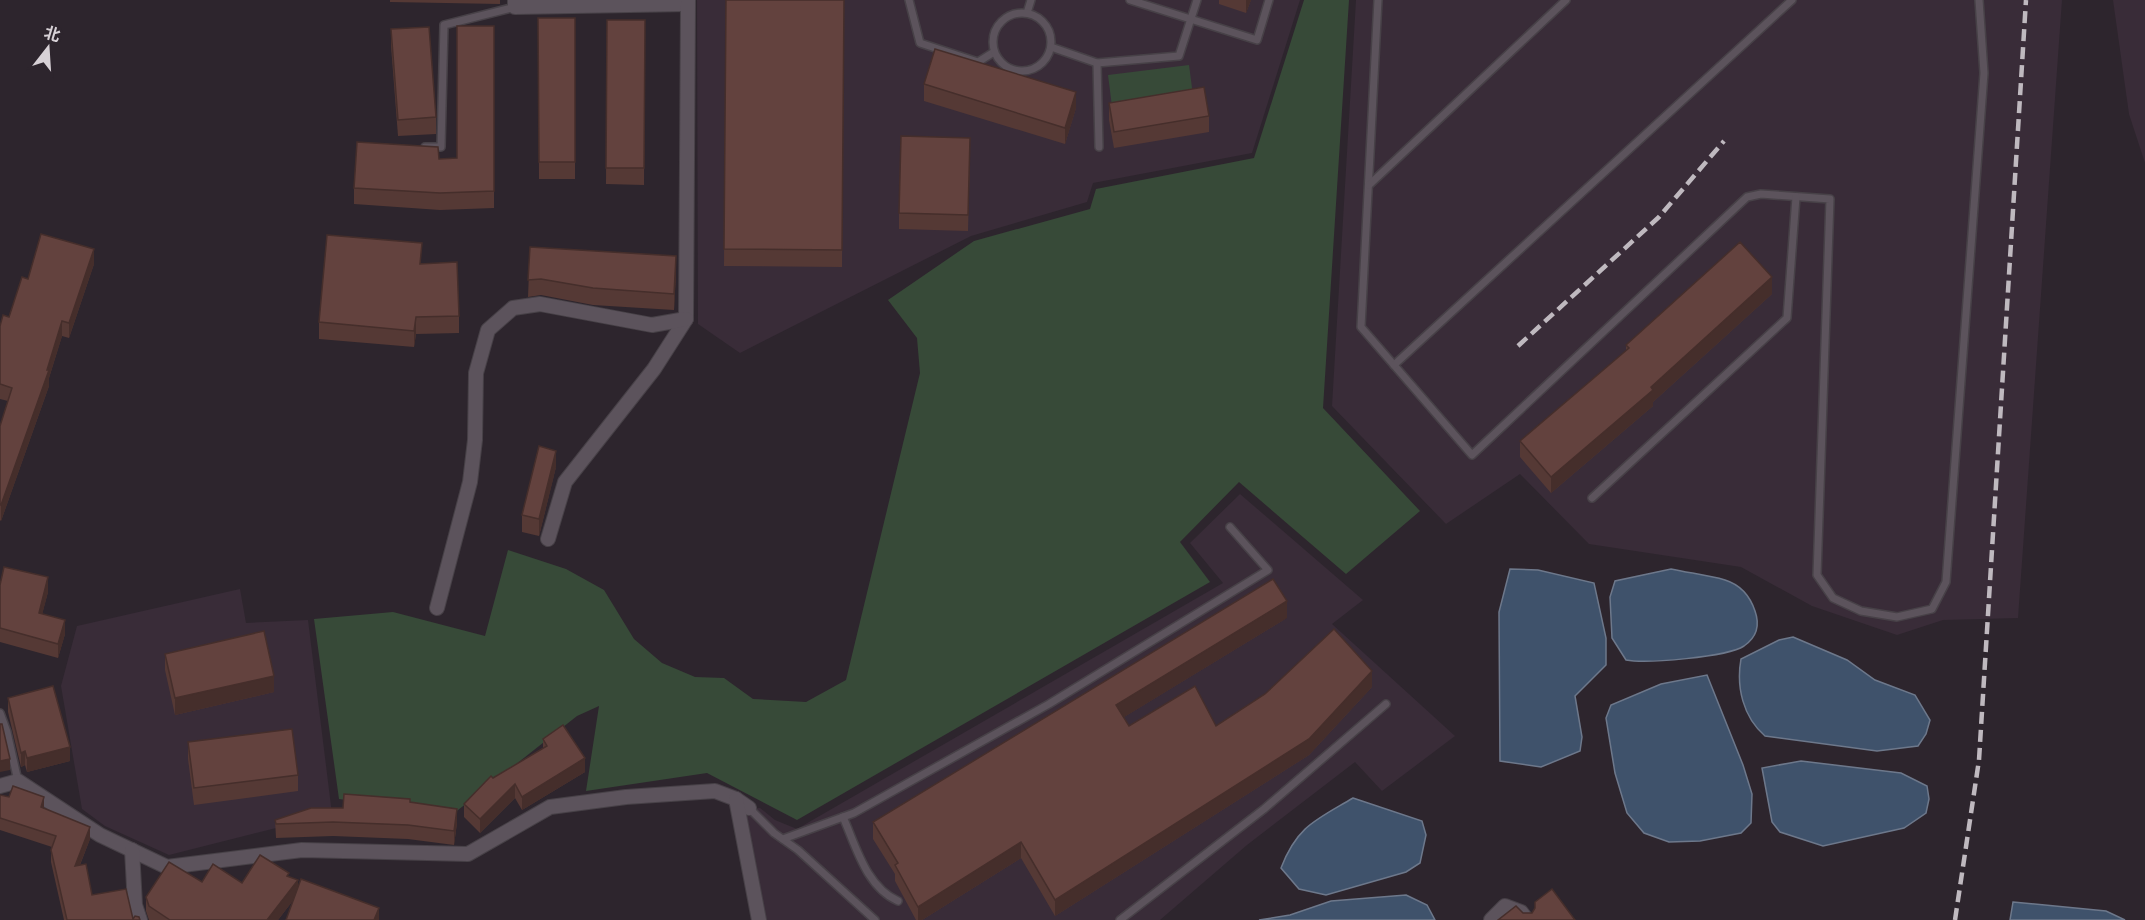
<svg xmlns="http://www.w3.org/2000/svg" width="2145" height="920" viewBox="0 0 2145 920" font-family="Rubik,'Noto Sans SC',sans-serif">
<rect width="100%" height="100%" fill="#2d252d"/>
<g fill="#392c38">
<polygon points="697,0 1300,0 1252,153 1093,183 1087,202 971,236 740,353 698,324"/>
<polygon points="1356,0 2062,0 2018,618 1943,620 1897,635 1812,606 1741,567 1589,544 1520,474 1446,524 1332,406"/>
<polygon points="2113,0 2145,0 2145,163 2129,114"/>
<polygon points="1240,494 1363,600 1332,624 1455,736 1382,791 1355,762 1247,845 1160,920 762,920 738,809 760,808 775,820 797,829 1223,583 1190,543"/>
<polygon points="240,589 246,623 308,620 332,814 169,855 105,826 82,809 61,686 77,626"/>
</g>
<g fill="#374a38">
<polygon points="1304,0 1349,0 1323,408 1420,511 1346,574 1239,482 1180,542 1210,582 797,820 707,773 586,791 599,706 577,716 453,814 339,799 314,619 393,612 485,636 508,550 566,569 604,590 634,639 662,663 695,677 724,678 753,699 806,702 846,680 920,373 917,338 888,300 974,241 1090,209 1096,189 1254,158"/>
<polygon points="1189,65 1194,103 1113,114 1108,75"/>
</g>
<g fill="#3f526b" stroke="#6d788b" stroke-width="1.5">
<polygon points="1510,569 1538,570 1594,583 1606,638 1606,665 1575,696 1582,737 1580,751 1541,767 1500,761 1499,612"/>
<path d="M1671 569C1689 573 1708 575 1725 580 1741 585 1750 596 1755 611 1760 625 1757 637 1744 646 1727 657 1646 664 1626 660L1612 638 1610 597 1615 581Z"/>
<path d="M1793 637 1847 660 1875 680 1915 695 1930 720 1926 734 1918 746 1877 751 1765 736C1743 717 1736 687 1741 659L1779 640Z"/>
<polygon points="1707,675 1743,765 1752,794 1751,823 1741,833 1700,841 1669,842 1644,833 1627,813 1615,773 1606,718 1611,705 1661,684"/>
<polygon points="1801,761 1901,773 1927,786 1929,799 1926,813 1904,828 1823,846 1780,832 1772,822 1762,768"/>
<path d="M1353 798 1422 821 1426 835 1420 863 1406 872 1326 895 1299 889 1281 868C1297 826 1316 820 1353 798Z"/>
<polygon points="1406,895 1427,905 1435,920 1259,920 1290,915 1331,901"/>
<polygon points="2013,902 2106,911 2125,920 2010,920"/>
</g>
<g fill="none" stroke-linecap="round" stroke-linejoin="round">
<g stroke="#474147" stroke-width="10">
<g id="lane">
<polyline points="909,0 920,43 978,62 994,52"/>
<polyline points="1130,0 1257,40 1269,0"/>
<polyline points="1378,0 1361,327 1472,455 1747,197 1761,194 1830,199 1817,575 1833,598 1861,611 1897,617 1932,609 1946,582 1984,73 1979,0"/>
<polyline points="1027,13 1031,0"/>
<circle cx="1022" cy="42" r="29"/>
<polyline points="1051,47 1097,63 1179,56 1197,0"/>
<polyline points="1097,63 1099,147"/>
<polyline points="425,147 441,147 444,25 515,7"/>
<polyline points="1369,185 1566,0"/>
<polyline points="1394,365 1792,0"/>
<polyline points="1592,498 1787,318 1796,197"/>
<polyline points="0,713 7,732 18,781"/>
<polyline points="749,808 774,833 798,850 875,920"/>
<path d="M843 817C856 846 866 887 898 901"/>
<polyline points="783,839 854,813 1049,704 1268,570 1230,527"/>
<polyline points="1120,920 1264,809 1386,704"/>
</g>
</g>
<g stroke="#474147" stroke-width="16">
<g id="street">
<polyline points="515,0 515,7 688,4 688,0"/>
<polyline points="548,539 565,482 654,369 686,319 688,4"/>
<polyline points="437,608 470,482 475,440 476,373 488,330 513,308 540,304 652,325 686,319"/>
<polyline points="0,786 18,781 100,835 167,867 302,850 468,854 550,807 626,797 715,791 736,799 749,808"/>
<polyline points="736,799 759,920"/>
<polyline points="132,850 135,905 140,920"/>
<polyline points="1491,920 1505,906 1521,912 1527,920"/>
</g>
</g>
<use href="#lane" stroke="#5c535c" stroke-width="7"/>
<use href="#street" stroke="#5c535c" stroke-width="14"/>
<g stroke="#bfb9bf" stroke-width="4.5" stroke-dasharray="12 6" stroke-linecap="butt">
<polyline points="1518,346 1659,217 1724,141"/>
<polyline points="1955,920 1979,760 2026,0"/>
</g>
</g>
<g fill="#553935">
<polygon points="390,0 500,0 500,4 390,2"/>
<polygon points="726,0 844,0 842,267 724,266"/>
<polygon points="1219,0 1251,0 1246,13 1219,4"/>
<polygon points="538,18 575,18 575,179 539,179"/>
<polygon points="607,20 645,20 644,185 606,184"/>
<polygon points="494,26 494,208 440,210 354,204 354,188 439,159 457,158"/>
<polygon points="391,29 436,117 436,134 398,136 391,46"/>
<polygon points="924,84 1076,108 1065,144 924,101"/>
<polygon points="1109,103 1209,116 1209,132 1114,148 1109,120"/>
<polygon points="970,154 968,231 899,229 899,213"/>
<polygon points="530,247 676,273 674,310 593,305 541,295 528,297"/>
<polygon points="422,263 459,316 459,333 416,334 414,347 319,339 319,322"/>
<polygon points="94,264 69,338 62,336 49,378 49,386 1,521 0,520 0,426 8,401 0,399 0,326 9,317 28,279"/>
<polygon points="1772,294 1653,402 1653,406 1551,493 1520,457 1520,441 1626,351 1626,345"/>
<polygon points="556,467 539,536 522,532 522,515"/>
<polygon points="0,585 48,592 42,614 65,634 58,658 0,642"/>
<polygon points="1287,618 1124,717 1129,726 1216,726 1372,687 1309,755 1055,916 1021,858 922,920 916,920 895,881 895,874 873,839 873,822"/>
<polygon points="165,654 274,692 175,715 165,670"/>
<polygon points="8,698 70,761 27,772 25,765 21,767 8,712"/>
<polygon points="543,739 585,772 522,810 515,798 480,833 464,817 464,804 493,778 543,748"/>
<polygon points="188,742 298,775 298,791 194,805 188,759"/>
<polygon points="0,795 44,809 90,839 80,865 92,895 133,919 140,920 64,920 51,862 51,850 52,847 0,830"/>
<polygon points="410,802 457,823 454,845 408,839 333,836 276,838 275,820 343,808"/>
<polygon points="289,877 298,889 379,920 294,899 278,920 149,920 146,911 146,897 202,882 242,883"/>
</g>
<g fill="#452e2b">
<polygon points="1246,0 1251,0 1246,13"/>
<polygon points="1076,92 1076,108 1065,144 1065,128"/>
<polygon points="94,249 94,264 69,338 69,323"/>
<polygon points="676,256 676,273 674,310 674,294"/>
<polygon points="1772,277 1772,294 1653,402 1653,406 1551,493 1551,477"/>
<polygon points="416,317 416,334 414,347 414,331"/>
<polygon points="62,321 62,336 49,378 49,386 1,521 1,505 47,370"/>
<polygon points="556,451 556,467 539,536 539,519"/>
<polygon points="48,577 48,592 39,627 39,613"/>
<polygon points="1287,601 1287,618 1116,722 1116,705"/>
<polygon points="65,620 65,634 58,658 58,644"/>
<polygon points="1372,671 1372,687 1309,755 1055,916 1055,900"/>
<polygon points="274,676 274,692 175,715 175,698"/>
<polygon points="70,747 70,761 27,772 27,758"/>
<polygon points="25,751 25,765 21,767 21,753"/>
<polygon points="585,758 585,772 522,810 522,797"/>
<polygon points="10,759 10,770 0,772 0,761"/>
<polygon points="515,784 515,798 480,833 480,819"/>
<polygon points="44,797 44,809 41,807"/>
<polygon points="457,809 457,823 454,845 454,831"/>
<polygon points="90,827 90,839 75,877 75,866"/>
<polygon points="1021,842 1021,858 922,920 918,920 918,907"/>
<polygon points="298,880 298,894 278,920 267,920"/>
<polygon points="379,908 379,920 374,920"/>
</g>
<g fill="#63423e" stroke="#452e2b" stroke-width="1.5">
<polygon points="726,0 844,0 842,250 724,249"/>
<polygon points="538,18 575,18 575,162 539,162"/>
<polygon points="607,20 645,20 644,168 606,168"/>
<polygon points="457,26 494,26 494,191 440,193 354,188 357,142 438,147 439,159 457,158"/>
<polygon points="429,27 436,117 398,120 391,29"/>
<polygon points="935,49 1076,92 1065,128 924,84"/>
<polygon points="1204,87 1209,116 1114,132 1109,103"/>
<polygon points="901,136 970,138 968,215 899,213"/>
<polygon points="41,234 94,249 69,323 62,321 47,370 49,370 1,505 0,505 0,426 12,388 0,384 0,326 3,315 9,317 22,277 28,279"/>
<polygon points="327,235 422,243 420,264 457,262 459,316 416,317 414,331 319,322"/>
<polygon points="1740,242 1772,277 1651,387 1653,390 1551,477 1520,441 1629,348 1626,345"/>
<polygon points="530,247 676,256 674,294 593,288 541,279 528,280"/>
<polygon points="539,446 556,451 539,519 522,515"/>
<polygon points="4,567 48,577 39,613 65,620 58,644 0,628 0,585"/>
<polygon points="1273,579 1287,601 1116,705 1129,726 1195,686 1216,726 1265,694 1334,629 1372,671 1309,739 1055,900 1021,842 918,907 895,865 898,863 873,822"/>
<polygon points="264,631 274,676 175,698 165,654"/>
<polygon points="53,686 70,747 27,758 25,751 21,753 8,698"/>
<polygon points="0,724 2,724 10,759 0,761"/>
<polygon points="563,725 585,758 522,797 515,784 480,819 464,804 491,776 493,778 547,746 543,739"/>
<polygon points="292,729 298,775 194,788 188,742"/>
<polygon points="13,786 44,797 41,807 90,827 75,866 86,864 92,895 126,889 133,919 135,916 139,917 140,920 67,920 51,850 56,836 0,818 0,795 9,797"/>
<polygon points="344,794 410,799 410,802 457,809 454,831 408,825 333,822 276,824 275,820 311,808 343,808"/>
<polygon points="260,855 289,873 287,876 298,880 267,920 170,920 149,906 146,897 169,862 202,882 213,864 242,883"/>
<polygon points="301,879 379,908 374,920 286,920"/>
<polygon points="1552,889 1575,920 1498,920 1516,906 1523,913 1532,913 1535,908 1535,902"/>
</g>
<g transform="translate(48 48) rotate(17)" stroke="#2d252d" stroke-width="4.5" paint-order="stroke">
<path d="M0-4.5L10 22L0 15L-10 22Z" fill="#d7d1d6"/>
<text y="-9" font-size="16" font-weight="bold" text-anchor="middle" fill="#d7d1d6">北</text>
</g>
</svg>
